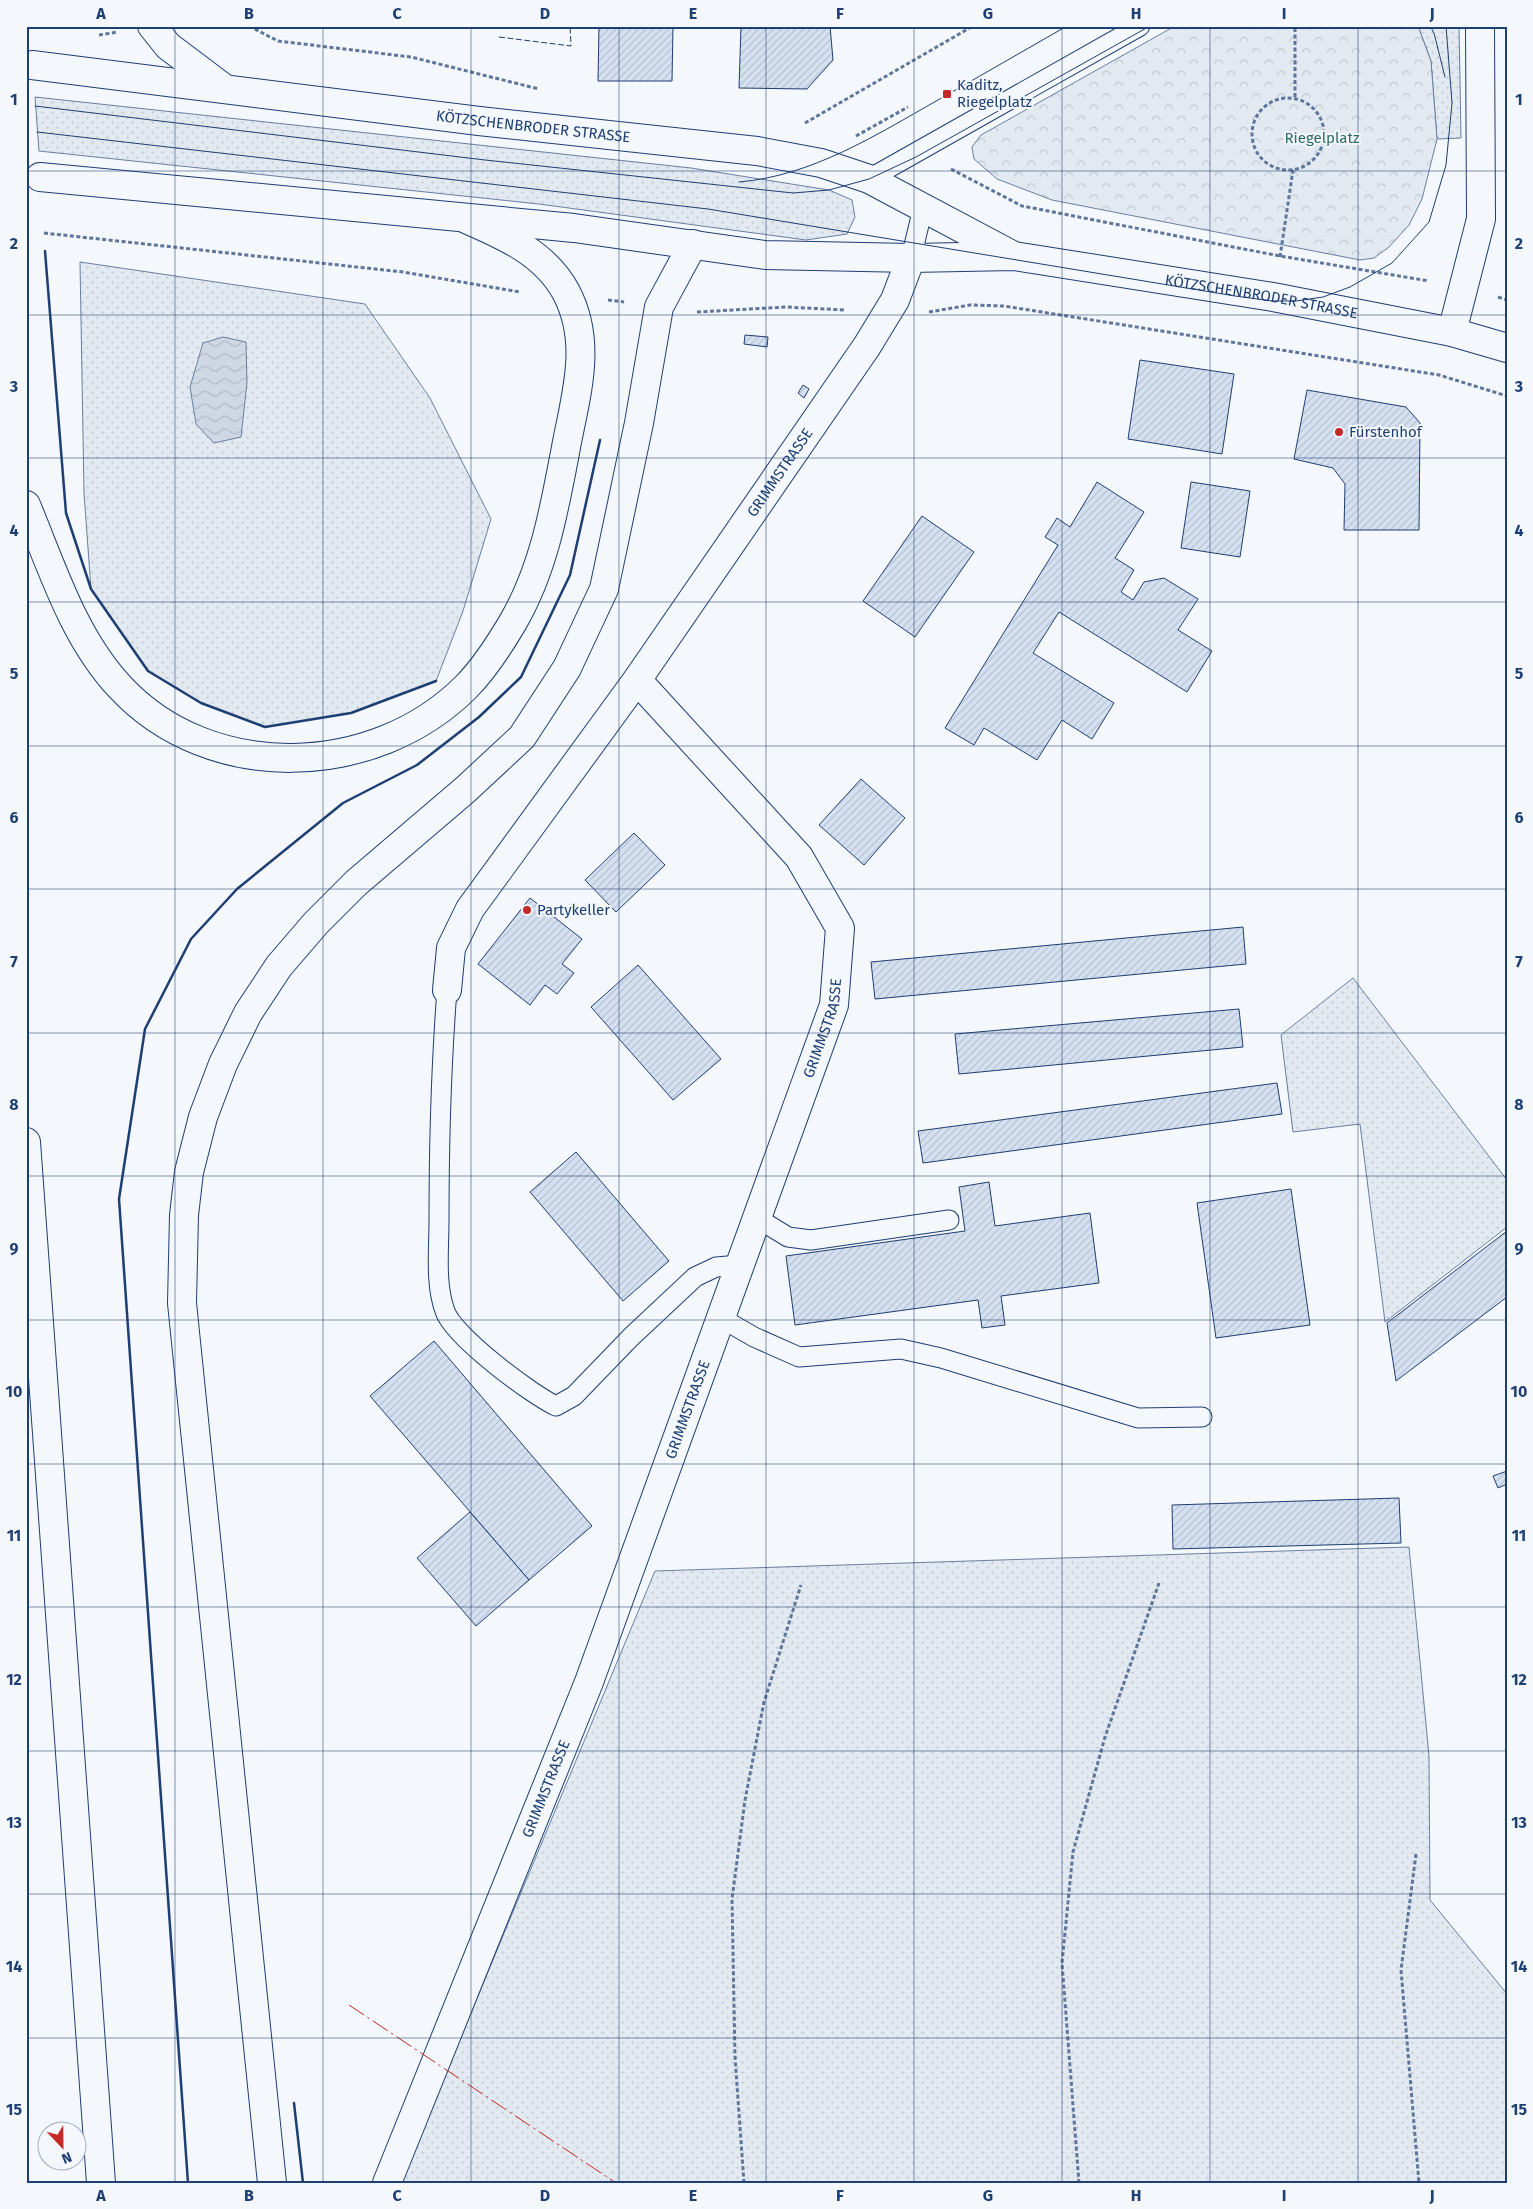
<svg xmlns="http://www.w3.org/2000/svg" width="1533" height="2209" viewBox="0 0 1533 2209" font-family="'Fira Sans',sans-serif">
<defs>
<pattern id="grass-dots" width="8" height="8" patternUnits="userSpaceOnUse" patternTransform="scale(1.25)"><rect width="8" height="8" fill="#e3e9f0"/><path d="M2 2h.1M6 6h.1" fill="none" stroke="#c2c9d1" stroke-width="1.8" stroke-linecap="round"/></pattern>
<pattern id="forest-crowns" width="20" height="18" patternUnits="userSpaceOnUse" patternTransform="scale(1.25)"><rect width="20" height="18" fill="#e3e9f0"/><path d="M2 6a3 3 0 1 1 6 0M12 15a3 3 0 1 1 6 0" fill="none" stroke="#c2c9d1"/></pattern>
<pattern id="water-waves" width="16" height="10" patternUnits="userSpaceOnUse" patternTransform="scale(1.25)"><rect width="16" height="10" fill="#cfd7e4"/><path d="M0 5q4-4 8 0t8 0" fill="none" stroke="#b1bac7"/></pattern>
<pattern id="building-hatch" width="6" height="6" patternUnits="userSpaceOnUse" patternTransform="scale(1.25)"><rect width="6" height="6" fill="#d5e0f0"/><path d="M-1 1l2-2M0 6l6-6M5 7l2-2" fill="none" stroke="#b6c1d1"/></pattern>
</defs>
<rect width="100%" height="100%" fill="#f4f7fb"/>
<g fill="url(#grass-dots)" stroke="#687fa3">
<polygon points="1418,26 1459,26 1461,138 1437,139 1431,61"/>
<polygon points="35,97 691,168 829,190 852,200 855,217 847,234 806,240 539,204 39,151"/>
<polygon points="80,262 365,304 430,398 491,519 463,611 436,681 351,713 265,727 201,703 148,671 91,589 84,493"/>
<polygon points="1353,978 1507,1180 1507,1227 1385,1322 1360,1124 1293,1132 1281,1035"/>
<polygon points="1409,1547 1429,1756 1430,1900 1507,1994 1507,2183 400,2183 655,1571"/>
</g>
<polygon fill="url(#forest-crowns)" stroke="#687fa3" points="1175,26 1418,26 1431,61 1437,139 1422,199 1409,225 1389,247 1374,258 1360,260 1052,200 997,179 974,159 972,147 981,135"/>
<polygon fill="url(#water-waves)" stroke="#687fa3" points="223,337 246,342 247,383 241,437 214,443 196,424 190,387 203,343"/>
<g fill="url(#building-hatch)" stroke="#1d3f73">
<polygon points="599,26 673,26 672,81 598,81"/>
<polygon points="741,26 830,26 833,60 807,89 739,88"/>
<polygon points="745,335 768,337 767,347 744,344"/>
<polygon points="1140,360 1234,374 1222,454 1128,439"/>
<polygon points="803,385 809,389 804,398 798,393"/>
<polygon points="1307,390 1406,407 1420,423 1419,530 1344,530 1345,484 1333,468 1294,459"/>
<polygon points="1097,482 1144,512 1115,558 1134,570 1121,592 1133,600 1144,582 1164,578 1198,599 1178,630 1212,651 1187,692 1059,612 1033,653 1114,703 1092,739 1062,720 1037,760 984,728 974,745 945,728 1058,545 1045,537 1057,518 1070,527"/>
<polygon points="1191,482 1250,491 1240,557 1181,548"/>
<polygon points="922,516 974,552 915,637 863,601"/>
<polygon points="861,779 905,818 864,865 819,825"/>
<polygon points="634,833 665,865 616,912 585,880"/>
<polygon points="530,898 582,939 562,964 574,973 557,994 545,985 530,1005 478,964"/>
<polygon points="1243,927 1246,964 875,999 871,962"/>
<polygon points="638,965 721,1059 673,1100 591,1007"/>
<polygon points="1239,1009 1243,1047 959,1074 955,1034"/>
<polygon points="1277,1083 1282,1114 923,1163 918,1131"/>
<polygon points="576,1152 669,1261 623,1301 530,1192"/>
<polygon points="989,1182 995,1226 1090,1213 1099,1283 1001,1296 1005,1325 982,1328 978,1300 795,1325 786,1256 965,1231 959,1187"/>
<polygon points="1291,1189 1310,1325 1216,1338 1197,1203"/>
<polygon points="1507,1231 1507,1297 1396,1381 1387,1323"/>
<polygon points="434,1341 592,1526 529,1580 370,1396"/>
<polygon points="1507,1471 1507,1484 1498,1488 1493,1476"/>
<polygon points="1399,1498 1401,1543 1173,1549 1172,1505"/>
<polygon points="470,1512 529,1580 476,1626 417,1558"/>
</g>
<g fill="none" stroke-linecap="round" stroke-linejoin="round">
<g stroke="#1d3f73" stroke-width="21">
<g id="lane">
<polyline points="869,179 1140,26"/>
<polyline points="911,258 923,208"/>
<path d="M447 990C441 1067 439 1144 439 1221 439 1250 435 1284 445 1311 453 1336 532 1395 556 1406L574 1396 631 1337 695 1277 716 1267 740 1265"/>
<polyline points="757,1218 788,1237 811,1240 949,1220"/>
<polyline points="721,1318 754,1337 799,1357 901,1349 941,1358 1138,1418 1202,1417"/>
</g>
</g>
<g stroke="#1d3f73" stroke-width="30">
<g id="street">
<polyline points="1452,332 1481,219 1480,26"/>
<path id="s1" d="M447 990 451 948 470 909 637 680 867 346 895 300 911 258"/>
<path id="s2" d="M387 2183 589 1682 834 1005 840 928 799 857 637 680"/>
</g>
</g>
<g stroke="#1d3f73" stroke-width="30">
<g id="secondary">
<path id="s3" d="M32 65 479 121 757 151 821 163 869 179 1012 255"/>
<path id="s4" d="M40 177 574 228 765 255 911 258 1014 256 1273 297 1452 332 1507 348"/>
</g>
</g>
<g stroke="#1d3f73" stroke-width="30">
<g id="highway">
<polyline points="152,26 168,46 225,89"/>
<path d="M26 505C52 567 73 637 120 687 210 784 374 779 466 687 484 669 500 644 513 622 545 567 555 505 567 442 577 391 592 341 566 292 545 253 505 236 466 219"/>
<polyline points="26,1142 101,2183"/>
<polyline points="272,2183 182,1303 184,1215 189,1172 203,1117 223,1064 248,1013 279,966 316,923 356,883 465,790 522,737 567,668 604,589 639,423 659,307 693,244"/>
</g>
</g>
<g stroke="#5e769c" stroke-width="3" stroke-dasharray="4 2.5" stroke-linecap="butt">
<polyline points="249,26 278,41 411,57 539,89"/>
<polyline points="99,35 118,32"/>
<polyline points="1295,97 1295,26"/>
<circle cx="1288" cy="134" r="36"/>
<polyline points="805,123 973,26"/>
<polyline points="856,136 908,107"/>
<polyline points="951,169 1022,206 1280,256 1429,281"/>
<polyline points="44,233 403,272 520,292"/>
<polyline points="1280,257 1293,170"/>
<polyline points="1498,297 1507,300"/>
<polyline points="608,300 624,302"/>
<polyline points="697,312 786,307 845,310"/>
<polyline points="929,312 970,305 1004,306 1439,375 1507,396"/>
<polyline points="1416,1854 1401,1970 1419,2183"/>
<polyline points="744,2183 735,2057 732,1899 745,1800 764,1702 801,1585"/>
<polyline points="1079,2183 1062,1963 1073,1852 1105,1737 1159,1583"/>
</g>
<use href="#lane" stroke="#f4f7fb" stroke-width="19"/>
<use href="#street" stroke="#f4f7fb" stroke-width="28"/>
<use href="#secondary" stroke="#f4f7fb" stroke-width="28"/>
<use href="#highway" stroke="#f4f7fb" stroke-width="28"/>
<g stroke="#1d3f73" stroke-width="1">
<polyline points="1430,26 1434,33 1445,77"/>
<polyline points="35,106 485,160 793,193 829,190 869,179 916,157 1150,26"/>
<polyline points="37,132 708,209 1235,296 1272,301 1296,301 1323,297 1350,287 1392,263 1429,222 1446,165 1452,103 1446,26"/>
<path d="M739 182C812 176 876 135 938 100 981 75 1024 51 1067 26"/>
</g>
<polyline stroke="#1d3f73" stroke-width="1" stroke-dasharray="6 2.5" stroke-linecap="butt" points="499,37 571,46 570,26"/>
<g stroke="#1d3f73" stroke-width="2.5">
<polyline points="45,251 66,513 91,589 148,671 201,703 265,727 351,713 436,681"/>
<polyline points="294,2103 303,2183"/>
<polyline points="188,2183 119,1199 145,1029 191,939 237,889 343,803 417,765 479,717 521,677 570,575 600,440"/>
</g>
<polyline stroke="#c62828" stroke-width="1" stroke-dasharray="18 4 2.5 4" stroke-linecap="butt" points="349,2005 616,2183"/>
</g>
<path fill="none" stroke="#1d3f73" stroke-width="1" stroke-opacity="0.55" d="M175 26V2183M323 26V2183M471 26V2183M619 26V2183M766 26V2183M914 26V2183M1062 26V2183M1210 26V2183M1358 26V2183M26 171H1507M26 315H1507M26 458H1507M26 602H1507M26 746H1507M26 889H1507M26 1033H1507M26 1176H1507M26 1320H1507M26 1464H1507M26 1607H1507M26 1751H1507M26 1894H1507M26 2038H1507"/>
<g fill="#c62828" stroke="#f4f7fb" stroke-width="2">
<rect x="942" y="89" width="10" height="10" rx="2.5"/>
<circle cx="1339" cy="432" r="5"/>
<circle cx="527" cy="910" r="5"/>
</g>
<g text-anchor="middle" stroke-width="4" stroke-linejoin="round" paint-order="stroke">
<g font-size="15" fill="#1d3f73" stroke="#f4f7fb" text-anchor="start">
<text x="957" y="90">Kaditz,<tspan x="957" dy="17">Riegelplatz</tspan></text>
<text x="1349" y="437">Fürstenhof</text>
<text x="537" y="915">Partykeller</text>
</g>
<g font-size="15" fill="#1d3f73" stroke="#f4f7fb">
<text dy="5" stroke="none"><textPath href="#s3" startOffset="505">KÖTZSCHENBRODER STRASSE</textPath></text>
<text dy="5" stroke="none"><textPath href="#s4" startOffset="1229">KÖTZSCHENBRODER STRASSE</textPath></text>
<text dy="5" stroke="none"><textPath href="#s1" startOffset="621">GRIMMSTRASSE</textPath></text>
<text dy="5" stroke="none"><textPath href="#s2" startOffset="1235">GRIMMSTRASSE</textPath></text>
<text dy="5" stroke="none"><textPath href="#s2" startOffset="830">GRIMMSTRASSE</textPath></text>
<text dy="5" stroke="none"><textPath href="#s2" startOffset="425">GRIMMSTRASSE</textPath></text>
</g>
<g font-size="15" fill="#2c6c60" stroke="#f4f7fb">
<text x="1322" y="143">Riegelplatz</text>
</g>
</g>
<rect width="1533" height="2209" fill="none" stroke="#f4f7fb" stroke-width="55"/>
<g transform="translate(62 2146) rotate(158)"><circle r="24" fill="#f4f7fb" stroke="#9eadc5"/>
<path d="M0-4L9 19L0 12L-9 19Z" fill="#c62828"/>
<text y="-8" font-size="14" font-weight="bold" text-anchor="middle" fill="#1d3f73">N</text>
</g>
<rect x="28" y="28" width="1478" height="2154" fill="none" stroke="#1d3f73" stroke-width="2"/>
<g font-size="16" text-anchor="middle" font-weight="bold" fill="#1d3f73">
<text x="101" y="19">A</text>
<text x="249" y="19">B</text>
<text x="397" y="19">C</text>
<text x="545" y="19">D</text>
<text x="693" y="19">E</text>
<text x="840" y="19">F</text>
<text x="988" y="19">G</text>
<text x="1136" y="19">H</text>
<text x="1284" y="19">I</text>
<text x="1432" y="19">J</text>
<text x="14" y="105">1</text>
<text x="1519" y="105">1</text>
<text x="14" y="249">2</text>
<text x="1519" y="249">2</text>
<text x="14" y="392">3</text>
<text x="1519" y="392">3</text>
<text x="14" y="536">4</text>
<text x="1519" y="536">4</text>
<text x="14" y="679">5</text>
<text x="1519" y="679">5</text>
<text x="14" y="823">6</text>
<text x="1519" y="823">6</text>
<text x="14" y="967">7</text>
<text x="1519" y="967">7</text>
<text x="14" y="1110">8</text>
<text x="1519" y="1110">8</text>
<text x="14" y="1254">9</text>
<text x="1519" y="1254">9</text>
<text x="14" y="1397">10</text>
<text x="1519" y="1397">10</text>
<text x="14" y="1541">11</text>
<text x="1519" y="1541">11</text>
<text x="14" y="1685">12</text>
<text x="1519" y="1685">12</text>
<text x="14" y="1828">13</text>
<text x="1519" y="1828">13</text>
<text x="14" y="1972">14</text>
<text x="1519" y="1972">14</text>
<text x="14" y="2115">15</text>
<text x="1519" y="2115">15</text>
<text x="101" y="2201">A</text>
<text x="249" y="2201">B</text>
<text x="397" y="2201">C</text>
<text x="545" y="2201">D</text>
<text x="693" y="2201">E</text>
<text x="840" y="2201">F</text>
<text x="988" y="2201">G</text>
<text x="1136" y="2201">H</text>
<text x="1284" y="2201">I</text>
<text x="1432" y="2201">J</text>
</g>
</svg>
